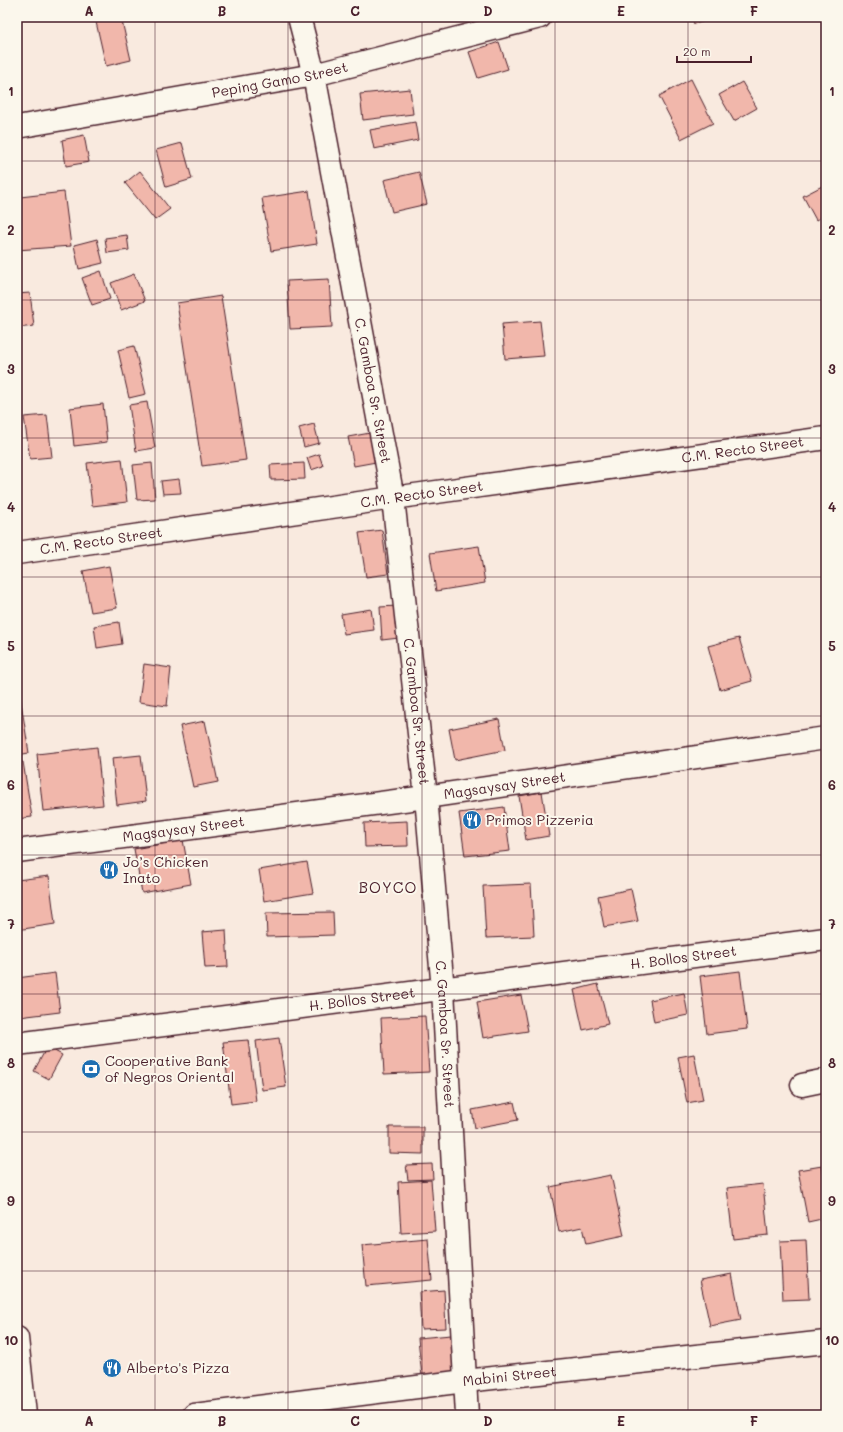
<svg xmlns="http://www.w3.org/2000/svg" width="843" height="1432" viewBox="0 0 843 1432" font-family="Mali,sans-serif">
<rect width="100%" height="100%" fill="#f9eadf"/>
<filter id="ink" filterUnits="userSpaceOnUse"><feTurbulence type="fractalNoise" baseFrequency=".025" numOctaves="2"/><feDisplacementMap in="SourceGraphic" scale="8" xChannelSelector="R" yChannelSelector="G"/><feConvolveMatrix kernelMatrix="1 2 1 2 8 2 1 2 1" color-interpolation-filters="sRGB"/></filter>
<g filter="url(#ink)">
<g fill="#f1b7ab" stroke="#4a1f2b">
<polygon points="118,17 121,17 131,60 106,66 96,22"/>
<polygon points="692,17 721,17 694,24"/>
<polygon points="499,42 508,69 478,78 469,52"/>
<polygon points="691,79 713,123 681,139 659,96"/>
<polygon points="742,82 757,108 734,121 719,95"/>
<polygon points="410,89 413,114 363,120 360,94"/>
<polygon points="415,122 418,140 374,149 370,130"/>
<polygon points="84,135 89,162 66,166 62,140"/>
<polygon points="182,143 192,179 166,187 156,150"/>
<polygon points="140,171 170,209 155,220 125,183"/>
<polygon points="419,172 427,204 392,212 384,180"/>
<polygon points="17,174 20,197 64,192 71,246 17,250"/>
<polygon points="826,184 826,214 816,220 803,196"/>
<polygon points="309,191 317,244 271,251 262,198"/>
<polygon points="127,235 129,250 107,253 105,238"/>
<polygon points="97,239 103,263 79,269 74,245"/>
<polygon points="101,271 110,299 92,305 82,278"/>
<polygon points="134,274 145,301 121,310 111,283"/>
<polygon points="329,279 332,327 290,329 287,281"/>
<polygon points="30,293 34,326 18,328 17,294"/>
<polygon points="221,296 246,460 202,466 177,303"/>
<polygon points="540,321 544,356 505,359 502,324"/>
<polygon points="134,346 146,394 129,398 118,350"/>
<polygon points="147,402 155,448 136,451 129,405"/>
<polygon points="103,404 107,442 74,446 70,408"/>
<polygon points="47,415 52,457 30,459 24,417"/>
<polygon points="314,424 319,443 304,447 299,428"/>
<polygon points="370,433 376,462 354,466 348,437"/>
<polygon points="319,454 323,466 311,470 307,458"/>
<polygon points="122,459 127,502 92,506 87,463"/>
<polygon points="152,463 155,499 137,500 133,465"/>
<polygon points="304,463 305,479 271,480 270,465"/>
<polygon points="179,479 181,493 163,494 161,481"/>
<polygon points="382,530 388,574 366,577 359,533"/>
<polygon points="479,546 485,583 436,591 430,553"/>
<polygon points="109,566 117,608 91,612 83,571"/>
<polygon points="397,606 399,638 382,640 380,607"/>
<polygon points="371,609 374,630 344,634 341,614"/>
<polygon points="119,622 122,644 97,648 94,626"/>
<polygon points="739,638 752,681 720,690 708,646"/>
<polygon points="144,664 171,668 167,706 139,702"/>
<polygon points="20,696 29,753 17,755 17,697"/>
<polygon points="499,719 505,750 455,760 449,729"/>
<polygon points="205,721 218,782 193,787 180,726"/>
<polygon points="97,747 103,805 43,811 37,754"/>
<polygon points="141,755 146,801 117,805 112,758"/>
<polygon points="23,762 32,817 17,819 17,763"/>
<polygon points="542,792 549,836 526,840 519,796"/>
<polygon points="504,807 510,851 465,856 459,813"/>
<polygon points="407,821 408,846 365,847 364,823"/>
<polygon points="183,840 191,884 142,893 134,849"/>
<polygon points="307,862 313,893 264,901 259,870"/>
<polygon points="49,876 55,924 17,930 17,880"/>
<polygon points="531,884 534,936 486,938 483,886"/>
<polygon points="631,889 638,921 604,927 598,896"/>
<polygon points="333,912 334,935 267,937 266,913"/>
<polygon points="226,930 228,967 205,968 202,932"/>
<polygon points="740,971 747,1029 707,1034 700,976"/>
<polygon points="55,973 60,1012 19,1017 17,1004 17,978"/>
<polygon points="598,984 608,1024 583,1030 574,990"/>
<polygon points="684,993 688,1015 654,1022 650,1000"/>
<polygon points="521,995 528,1031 483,1038 477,1002"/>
<polygon points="425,1016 429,1072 384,1074 381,1018"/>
<polygon points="279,1038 286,1087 262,1090 256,1041"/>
<polygon points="248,1040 256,1101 231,1104 223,1042"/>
<polygon points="47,1047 62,1055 49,1079 34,1071"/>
<polygon points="694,1054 703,1100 687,1103 678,1057"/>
<polygon points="514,1102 518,1120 475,1128 472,1110"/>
<polygon points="389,1127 423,1127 423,1154 389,1153"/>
<polygon points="432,1164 433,1179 408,1180 406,1165"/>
<polygon points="822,1166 826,1188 826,1218 808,1222 798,1170"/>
<polygon points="611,1175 624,1236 586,1244 582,1227 559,1232 550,1187"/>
<polygon points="431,1180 435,1231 401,1233 398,1182"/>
<polygon points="763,1184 768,1235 733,1239 727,1188"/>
<polygon points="428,1239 432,1280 366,1286 362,1245"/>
<polygon points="806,1240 809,1299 783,1300 780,1241"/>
<polygon points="732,1274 741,1320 710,1326 700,1280"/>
<polygon points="444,1290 446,1328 421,1329 419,1292"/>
<polygon points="451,1335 455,1374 422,1377 418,1338"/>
</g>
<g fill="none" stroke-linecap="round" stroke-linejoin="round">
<g stroke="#4a1f2b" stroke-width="25">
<g id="street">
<path id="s1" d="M299 17 314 75 393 498 426 797 443 990 467 1415"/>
<path id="s2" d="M17 127 314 75 540 17"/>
<path id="s3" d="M17 553 393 498 826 438"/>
<path id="s4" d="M17 851 426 797 826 738"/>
<path id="s5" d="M17 1044 826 939"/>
<polyline points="802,1085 826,1080"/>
<path id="s6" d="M194 1415 465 1381 826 1342"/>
</g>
</g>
<g stroke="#4a1f2b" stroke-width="25">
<polyline id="secondary" points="17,1338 25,1415"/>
</g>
<use href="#street" stroke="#fbf7ec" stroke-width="22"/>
<use href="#secondary" stroke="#fbf7ec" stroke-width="22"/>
</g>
</g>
<path fill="none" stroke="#4a1f2b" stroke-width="1" stroke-opacity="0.55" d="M155 17V1415M288 17V1415M422 17V1415M555 17V1415M688 17V1415M17 161H826M17 300H826M17 438H826M17 577H826M17 716H826M17 855H826M17 994H826M17 1132H826M17 1271H826"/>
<defs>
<g id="restaurant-disc" transform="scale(1)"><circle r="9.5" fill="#1f6fb2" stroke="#fbf7ec"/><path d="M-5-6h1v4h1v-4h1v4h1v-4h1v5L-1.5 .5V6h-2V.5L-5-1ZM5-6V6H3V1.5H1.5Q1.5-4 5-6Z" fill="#fff"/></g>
<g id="bank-disc" transform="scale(1)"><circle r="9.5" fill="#1f6fb2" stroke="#fbf7ec"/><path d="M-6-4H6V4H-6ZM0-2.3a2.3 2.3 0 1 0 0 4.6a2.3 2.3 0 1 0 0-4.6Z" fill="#fff"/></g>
</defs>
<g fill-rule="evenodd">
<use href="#restaurant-disc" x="472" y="820"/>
<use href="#restaurant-disc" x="109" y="870"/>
<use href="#bank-disc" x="91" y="1069"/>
<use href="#restaurant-disc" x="112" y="1368"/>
</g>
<g text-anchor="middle" stroke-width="4" stroke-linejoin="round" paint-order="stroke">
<g font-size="14" fill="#4a1f2b" stroke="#fbf7ec">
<text dy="5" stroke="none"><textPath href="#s2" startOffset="267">Peping Gamo Street</textPath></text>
<text dy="5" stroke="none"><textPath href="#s1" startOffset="381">C. Gamboa Sr. Street</textPath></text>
<text dy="5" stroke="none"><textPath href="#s3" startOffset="733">C.M. Recto Street</textPath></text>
<text dy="5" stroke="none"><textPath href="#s3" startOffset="409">C.M. Recto Street</textPath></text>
<text dy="5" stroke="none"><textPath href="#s3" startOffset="85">C.M. Recto Street</textPath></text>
<text dy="5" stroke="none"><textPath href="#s1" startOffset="705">C. Gamboa Sr. Street</textPath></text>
<text dy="5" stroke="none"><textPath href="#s4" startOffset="492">Magsaysay Street</textPath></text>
<text dy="5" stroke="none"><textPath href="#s4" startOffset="168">Magsaysay Street</textPath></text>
<text dy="5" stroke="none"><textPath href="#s5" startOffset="672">H. Bollos Street</textPath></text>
<text dy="5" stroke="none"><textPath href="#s5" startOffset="348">H. Bollos Street</textPath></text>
<text dy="5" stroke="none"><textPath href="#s1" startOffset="1029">C. Gamboa Sr. Street</textPath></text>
<text dy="5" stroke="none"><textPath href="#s6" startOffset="318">Mabini Street</textPath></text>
</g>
<g font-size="14" fill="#4a1f2b" stroke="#fbf7ec" text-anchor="start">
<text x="486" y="825">Primos Pizzeria</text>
<text x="123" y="867">Jo’s Chicken<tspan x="123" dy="16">Inato</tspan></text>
<text x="105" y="1066">Cooperative Bank<tspan x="105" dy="16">of Negros Oriental</tspan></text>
<text x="126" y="1373">Alberto's Pizza</text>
</g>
<g font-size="15" letter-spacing="1" fill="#4a1f2b" stroke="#fbf7ec">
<text x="388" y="893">BOYCO</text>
</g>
</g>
<rect width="843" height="1432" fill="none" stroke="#fbf7ec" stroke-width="44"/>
<path d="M677 56v6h74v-6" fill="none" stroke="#4a1f2b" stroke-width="2"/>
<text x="683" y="56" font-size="12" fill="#4a1f2b" stroke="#fbf7ec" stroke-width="3" paint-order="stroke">20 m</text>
<rect x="22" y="22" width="799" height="1388" fill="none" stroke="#4a1f2b" stroke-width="1.5"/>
<g font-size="13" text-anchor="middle" font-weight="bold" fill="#4a1f2b">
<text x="89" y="16">A</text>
<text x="222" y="16">B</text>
<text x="355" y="16">C</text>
<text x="488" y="16">D</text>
<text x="621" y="16">E</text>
<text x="754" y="16">F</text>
<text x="11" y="96">1</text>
<text x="832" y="96">1</text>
<text x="11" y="235">2</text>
<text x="832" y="235">2</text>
<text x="11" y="374">3</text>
<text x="832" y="374">3</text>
<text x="11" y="512">4</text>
<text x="832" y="512">4</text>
<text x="11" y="651">5</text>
<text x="832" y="651">5</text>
<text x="11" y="790">6</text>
<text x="832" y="790">6</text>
<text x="11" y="929">7</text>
<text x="832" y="929">7</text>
<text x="11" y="1068">8</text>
<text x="832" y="1068">8</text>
<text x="11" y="1206">9</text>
<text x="832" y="1206">9</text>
<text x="11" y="1345">10</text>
<text x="832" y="1345">10</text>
<text x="89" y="1426">A</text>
<text x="222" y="1426">B</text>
<text x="355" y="1426">C</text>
<text x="488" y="1426">D</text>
<text x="621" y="1426">E</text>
<text x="754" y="1426">F</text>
</g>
</svg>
